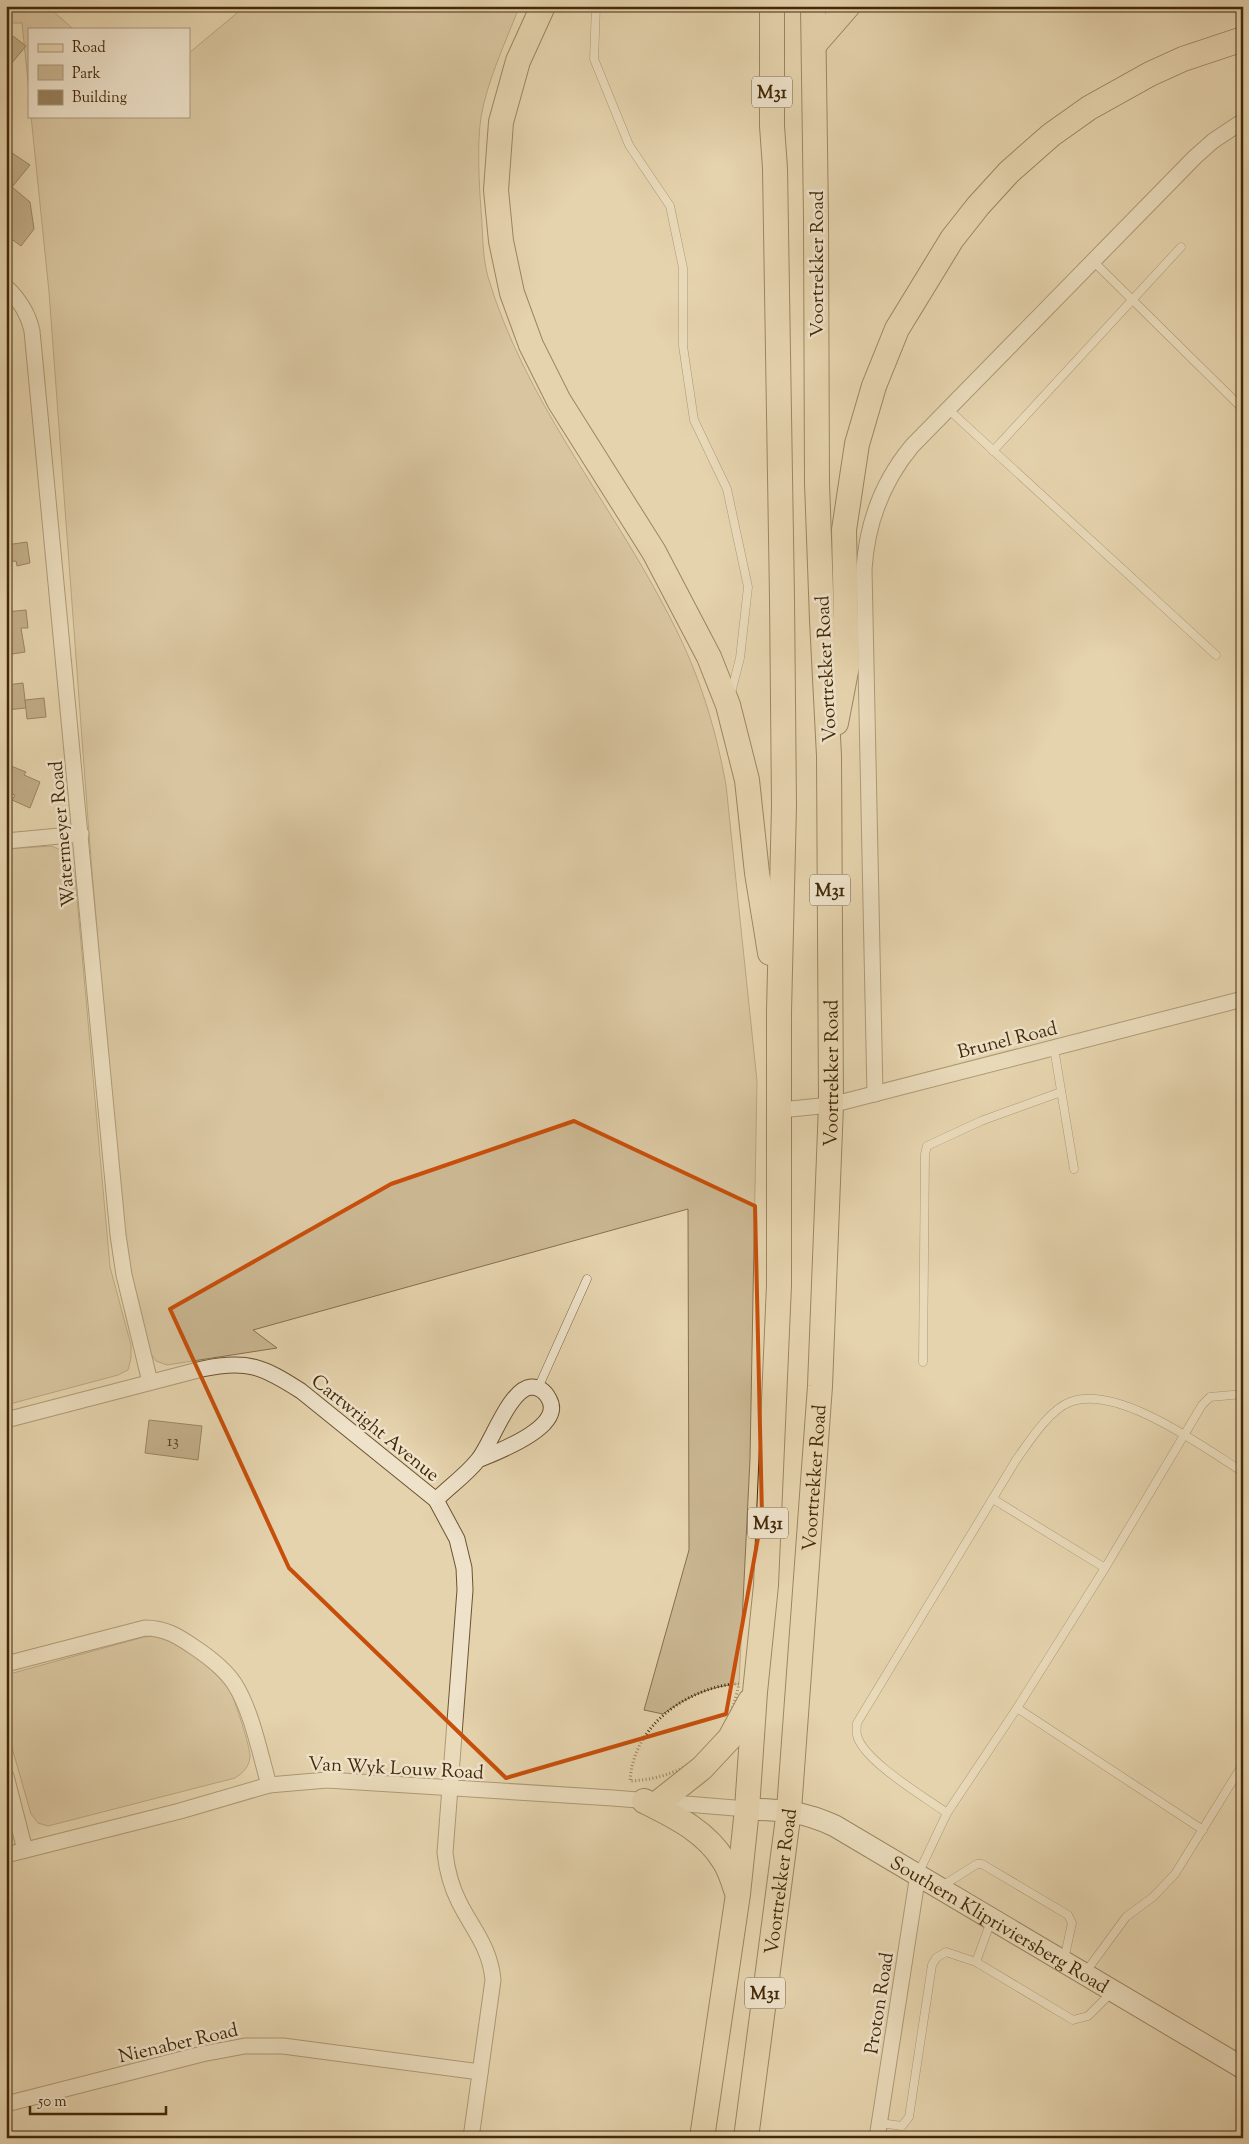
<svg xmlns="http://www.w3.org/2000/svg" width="1249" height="2144" viewBox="0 0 1249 2144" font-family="'Sorts Mill Goudy',serif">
<rect width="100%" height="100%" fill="#e5d3ad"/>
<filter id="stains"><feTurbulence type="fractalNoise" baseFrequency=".004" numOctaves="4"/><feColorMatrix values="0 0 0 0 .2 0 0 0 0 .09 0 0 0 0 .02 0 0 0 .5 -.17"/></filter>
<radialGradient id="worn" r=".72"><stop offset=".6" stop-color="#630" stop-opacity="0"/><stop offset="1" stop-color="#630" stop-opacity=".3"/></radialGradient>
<g fill="#c9b691" stroke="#86704c">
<polygon points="6,6 45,6 52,10 73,29 29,29 29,91 22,23 6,23"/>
<path d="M243 8 518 10C505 43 487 82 481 117 477 143 479 184 481 210 483 231 482 256 488 277 524 398 606 496 664 606 696 665 714 719 726 785L757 1081 750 1459 739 1684C710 1686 687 1697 663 1714L644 1710 689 1550 688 1209 253 1330 277 1348 167 1365 156 1361 150 1352 123 1236 90 847 49 292 31 116H189V53Z"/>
<path d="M51 846C70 853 70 857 75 876L110 1267 131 1345V1358L128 1370 118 1375 6 1405V849Z"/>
<path d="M156 1636C181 1642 214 1669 230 1691 234 1697 251 1749 250 1757 249 1767 243 1773 235 1778L48 1826 38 1823 31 1814 6 1727V1677L13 1673 144 1637Z"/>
</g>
<g fill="#97815e" stroke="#432908">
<polygon points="13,36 26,46 6,70 6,44"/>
<polygon points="6,149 30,165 12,187 30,202 34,229 21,246 6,235"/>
<polygon points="27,542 30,563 17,566 16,561 6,562 6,545"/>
<polygon points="26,610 28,628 21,628 25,652 6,655 6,612"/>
<polygon points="23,683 26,708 6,710 6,685"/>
<polygon points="44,698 46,717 27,719 25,700"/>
<polygon points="6,764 26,772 24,775 40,782 30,808 12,800 15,795 6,792"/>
<polygon points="149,1420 202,1426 198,1460 145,1453"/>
</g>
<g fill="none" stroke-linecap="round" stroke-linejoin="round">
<g stroke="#6c5431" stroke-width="9">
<g id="lane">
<polyline points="596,6 594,59 629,145 670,206 683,268 683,346 694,420 727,489 748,587 740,658 731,693"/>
<polyline points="1093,261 1243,409"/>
<polyline points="948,409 1216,655"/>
<polyline points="993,451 1181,247"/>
<polyline points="1054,1048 1074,1169"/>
<polyline points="923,1362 925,1154 927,1146 981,1121 1061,1092"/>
<polyline points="538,1388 587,1279"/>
<polyline points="993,1499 1105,1568"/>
<polyline points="1017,1708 1203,1830"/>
<path d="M947 1813C926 1798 862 1760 857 1735 856 1731 857 1726 857 1723L1016 1460C1029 1442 1049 1410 1070 1402 1118 1384 1203 1447 1243 1472"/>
<polyline points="918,1874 947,1813 1017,1708 1105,1568 1202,1405 1210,1397 1243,1394"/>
<polyline points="942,1886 977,1864 982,1864 1068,1915 1072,1923 1064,1960"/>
<polyline points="991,1921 976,1962 1073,2020 1088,2016 1112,1992"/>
<polyline points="1085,1973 1126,1917 1153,1897 1175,1874 1243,1764"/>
<polyline points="880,2123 902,2126 909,2117 932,1965 936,1958 946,1952 976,1962"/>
</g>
</g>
<g stroke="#6c5431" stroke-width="17">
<g id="street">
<path d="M6 287C20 300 28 313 32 331L118 1235 124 1275 150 1382"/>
<polyline points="6,841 81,834"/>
<path d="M875 1094 864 569C867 523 883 481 912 446L1195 157 1213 141 1243 121"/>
<polyline points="780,1110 831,1105 1243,999"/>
<path d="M6 1420 202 1369C247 1359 264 1367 301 1391L436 1500 457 1539 464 1568 465 1590 445 1853C447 1871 451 1886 459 1902 473 1930 490 1947 493 1980L471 2138"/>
<path d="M436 1500C449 1487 466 1475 478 1460 491 1445 509 1389 531 1387 539 1387 545 1391 549 1399 565 1427 497 1452 478 1460"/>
<path d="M6 1664 145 1628C165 1628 178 1636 194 1647 209 1657 224 1668 234 1683 252 1711 260 1754 269 1785"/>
<polyline points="6,1776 25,1850"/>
<polyline points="6,1855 180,1811 269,1785 327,1780 613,1798 747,1809"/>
<polyline points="6,2104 202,2054 245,2046 283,2046 480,2072"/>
<polyline points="877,2138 918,1874"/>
</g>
</g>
<g stroke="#432908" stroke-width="23">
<g id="secondary">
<path id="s1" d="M747 1809C781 1810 803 1811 835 1826L1243 2068"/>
</g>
</g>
<g stroke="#432908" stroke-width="26">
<g id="primary">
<polyline points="543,6 518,61 501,122 496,190 501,241 512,293 531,345 559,401 654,552 709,657 728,705 747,780 757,873 770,953"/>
<polyline points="814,45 848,6"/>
<polyline points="836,723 847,666 844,530 857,444 874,386 897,329 952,239 978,206 1009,172 1051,135 1089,108 1150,74 1183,59 1243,39"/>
<path d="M644 1801C674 1816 706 1831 724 1861 730 1870 733 1881 736 1890"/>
<polyline points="659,1802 702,1768 730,1738 750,1701"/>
<polyline points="702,2138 738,1894 747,1809 755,1692 766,1585 779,1285 779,1012 784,806 782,598 775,168 772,126 772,6"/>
<path id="s2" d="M746 2138 789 1810 820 1386 831 1105 829 756 822 620 817 483 816 218 813 6"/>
</g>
</g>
<path stroke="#432908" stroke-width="3" stroke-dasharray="1 2.5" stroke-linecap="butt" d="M731 1684H739C727 1743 691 1778 630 1781 633 1728 681 1692 731 1684Z"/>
<use href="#lane" stroke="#eee2ca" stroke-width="8"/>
<use href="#street" stroke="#eee2ca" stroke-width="15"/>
<use href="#secondary" stroke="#eee2ca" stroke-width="21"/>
<use href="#primary" stroke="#e5d3ad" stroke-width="24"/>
</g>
<path d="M0 0H1249V2144H0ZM574 1121 755 1206 762 1516 726 1714 506 1778 289 1568 170 1309 391 1184Z" fill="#e5d3ad" fill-opacity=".55" fill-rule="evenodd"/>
<path fill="none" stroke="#c74f0b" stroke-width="4" stroke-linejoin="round" d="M574 1121 755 1206 762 1516 726 1714 506 1778 289 1568 170 1309 391 1184Z"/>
<g text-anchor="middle" stroke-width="5" stroke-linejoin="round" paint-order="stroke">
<g font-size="16" fill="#583f1e">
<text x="173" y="1446">13</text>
</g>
<g fill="#eee2ca" stroke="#766042" stroke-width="1">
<rect x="752" y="76.5" width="40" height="31" rx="4"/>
<rect x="810" y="874.5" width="40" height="31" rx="4"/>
<rect x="748" y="1507.5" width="40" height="31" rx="4"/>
<rect x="745" y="1977.5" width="40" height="31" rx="4"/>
</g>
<g font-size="18" font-weight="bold" fill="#432908">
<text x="772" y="98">M31</text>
<text x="830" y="896">M31</text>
<text x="768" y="1529">M31</text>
<text x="765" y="1999">M31</text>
</g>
<g font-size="19" fill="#432908" stroke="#eee2ca">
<text transform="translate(816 264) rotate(-90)" y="7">Voortrekker Road</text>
<text transform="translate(825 669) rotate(-93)" y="7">Voortrekker Road</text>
<text transform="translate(61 834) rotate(-95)" y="7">Watermeyer Road</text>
<text transform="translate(1007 1039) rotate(-14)" y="7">Brunel Road</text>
<text dy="7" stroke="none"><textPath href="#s2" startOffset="1069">Voortrekker Road</textPath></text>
<text transform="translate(376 1427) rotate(39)" y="7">Cartwright Avenue</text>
<text dy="7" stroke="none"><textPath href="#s2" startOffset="664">Voortrekker Road</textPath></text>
<text transform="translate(396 1767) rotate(3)" y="7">Van Wyk Louw Road</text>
<text dy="7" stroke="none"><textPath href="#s2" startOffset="259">Voortrekker Road</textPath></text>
<text dy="7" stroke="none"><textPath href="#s1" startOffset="282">Southern Klipriviersberg Road</textPath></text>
<text transform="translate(878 2003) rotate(-81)" y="7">Proton Road</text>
<text transform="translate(178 2042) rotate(-13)" y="7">Nienaber Road</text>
</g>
</g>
<rect width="1249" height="2144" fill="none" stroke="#e5d3ad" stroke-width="25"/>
<rect x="8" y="8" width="1234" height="2129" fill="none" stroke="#432908" stroke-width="2.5"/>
<rect x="12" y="12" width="1224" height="2119" fill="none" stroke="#432908"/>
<rect x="28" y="28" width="162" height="90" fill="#eee2ca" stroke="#aa987c"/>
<rect x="38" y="44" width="25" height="8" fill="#e5d3ad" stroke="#aa987c"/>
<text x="72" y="52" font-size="15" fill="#432908">Road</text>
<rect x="38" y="65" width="25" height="15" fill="#c9b691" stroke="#aa987c"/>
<text x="72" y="78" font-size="15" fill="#432908">Park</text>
<rect x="38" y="90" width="25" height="15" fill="#97815e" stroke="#aa987c"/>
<text x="72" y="102" font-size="15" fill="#432908">Building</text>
<path d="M30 2106v8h136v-8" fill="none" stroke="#432908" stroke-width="2.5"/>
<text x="38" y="2106" font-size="15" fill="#432908" stroke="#eee2ca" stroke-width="4" paint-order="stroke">50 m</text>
<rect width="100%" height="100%" filter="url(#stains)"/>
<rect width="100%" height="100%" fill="url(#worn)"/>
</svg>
